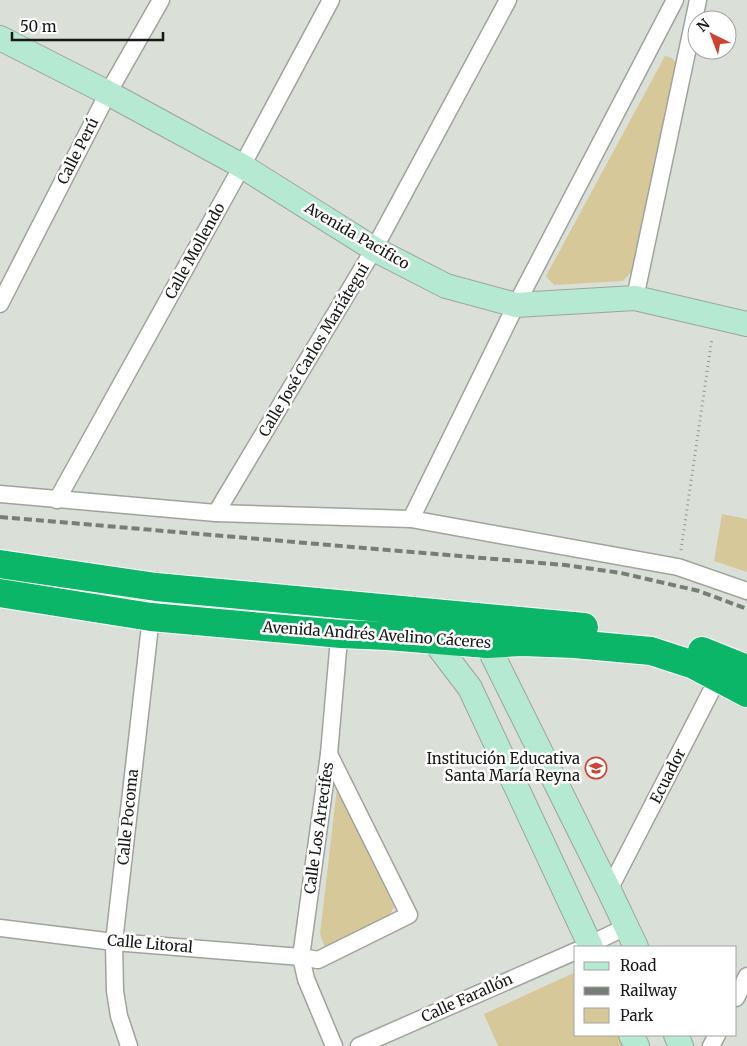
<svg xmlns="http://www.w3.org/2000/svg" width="747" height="1046" viewBox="0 0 747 1046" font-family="Merriweather,serif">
<rect width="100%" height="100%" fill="#dae0d7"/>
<g fill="#d7c899">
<polygon points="665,56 672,58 677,65 635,268 623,281 554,285 546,276"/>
<polygon points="722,514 747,519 747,572 714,561"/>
<polygon points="337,788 394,907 389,916 325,948 320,934"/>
<polygon points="576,972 576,1035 622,1035 627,1046 498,1046 484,1014"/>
</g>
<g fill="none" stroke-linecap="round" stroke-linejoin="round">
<g stroke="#9ea49b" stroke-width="19">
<g id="street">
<polyline points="635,298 698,0"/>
<polyline points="0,304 108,93 161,0"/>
<polyline points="0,494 216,513 411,519 678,567 747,591"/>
<polyline points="57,500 242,166 331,0"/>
<polyline points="216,513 374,249 508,0"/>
<polyline points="411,519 516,305 675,0"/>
<polyline points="609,890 721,672"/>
<polyline points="0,928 114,942 301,957 318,960 409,915 329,754"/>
<polyline points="584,947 626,927"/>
<polyline points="736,998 747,976"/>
<polyline points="129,1046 119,1016 115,991 114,942 151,617 156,587"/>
<polyline points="334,1046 306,979 301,957 329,754 342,604"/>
<polyline points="359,1046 576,951"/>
<polyline points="711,1046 717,1035"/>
</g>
</g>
<g stroke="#9ea49b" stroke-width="26">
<g id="secondary">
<polyline points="0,38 108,93 242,166 374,249 446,286 516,305 635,298 747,324"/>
<polyline points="425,629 470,688 591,947"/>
<polyline points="478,629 487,644 609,890 636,947"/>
<polyline points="631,1035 637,1046"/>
<polyline points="676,1035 681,1046"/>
</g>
</g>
<g stroke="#fff" stroke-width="30">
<g id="highway">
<polyline points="0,564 156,587 584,627"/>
<polyline points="0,593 151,617 341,634 387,636 487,644 522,642 574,644 651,651 694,665 747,693"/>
<polyline points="702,651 747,669"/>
</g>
</g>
<polyline stroke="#91968f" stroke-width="3" stroke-dasharray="1 4" stroke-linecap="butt" points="681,550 712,338"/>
<use href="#street" stroke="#fff" stroke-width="16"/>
<use href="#secondary" stroke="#b6e9d2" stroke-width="24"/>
<use href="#highway" stroke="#0cb668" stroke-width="28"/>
<polyline stroke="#797d77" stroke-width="4" stroke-dasharray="8 4" stroke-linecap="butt" points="0,517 565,565 621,573 699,591 747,609"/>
</g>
<defs>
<g id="school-ring" transform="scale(1.125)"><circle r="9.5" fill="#fff" stroke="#cf4332" stroke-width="1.5"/><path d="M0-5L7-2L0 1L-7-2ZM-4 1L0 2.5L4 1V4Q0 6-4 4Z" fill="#cf4332"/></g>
</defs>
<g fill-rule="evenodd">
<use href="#school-ring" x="596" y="768"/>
</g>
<g text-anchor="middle" stroke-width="5" stroke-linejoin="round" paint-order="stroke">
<g font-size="15" fill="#161815" stroke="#fff">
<text transform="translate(78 151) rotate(-63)" y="5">Calle Perú</text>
<text transform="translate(357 236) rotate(30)" y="5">Avenida Pacifico</text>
<text transform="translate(195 251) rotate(-61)" y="5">Calle Mollendo</text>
<text transform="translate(314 350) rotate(-59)" y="5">Calle José Carlos Mariátegui</text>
<text transform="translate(377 635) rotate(4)" y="5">Avenida Andrés Avelino Cáceres</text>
<text transform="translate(668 776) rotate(-63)" y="5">Ecuador</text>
<text transform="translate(128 817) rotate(-84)" y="5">Calle Pocoma</text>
<text transform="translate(319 828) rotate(-82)" y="5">Calle Los Arrecifes</text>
<text transform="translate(150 944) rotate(5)" y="5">Calle Litoral</text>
<text transform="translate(467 998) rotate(-24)" y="5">Calle Farallón</text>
</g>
<g font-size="15" fill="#161815" stroke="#fff" text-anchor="end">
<text x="580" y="764">Institución Educativa<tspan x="580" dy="17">Santa María Reyna</tspan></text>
</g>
</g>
<rect x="574" y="946" width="162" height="90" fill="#ffffff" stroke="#a2a3a1"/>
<rect x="584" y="962" width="25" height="8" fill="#b6e9d2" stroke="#a2a3a1"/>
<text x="620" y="971" font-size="15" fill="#161815">Road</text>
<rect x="584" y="987" width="25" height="8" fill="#797d77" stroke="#a2a3a1"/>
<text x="620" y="996" font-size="15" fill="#161815">Railway</text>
<rect x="584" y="1008" width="25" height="15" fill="#d7c899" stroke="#a2a3a1"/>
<text x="620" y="1021" font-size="15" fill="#161815">Park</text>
<g transform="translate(712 35) rotate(318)"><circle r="24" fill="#ffffff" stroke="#a2a3a1"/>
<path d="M0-4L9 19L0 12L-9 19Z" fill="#cf4332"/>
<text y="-8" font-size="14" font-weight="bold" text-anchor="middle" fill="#161815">N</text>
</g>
<path d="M12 32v8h151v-8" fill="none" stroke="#161815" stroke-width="2.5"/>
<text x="20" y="32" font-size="15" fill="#161815" stroke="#ffffff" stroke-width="4" paint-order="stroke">50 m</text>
</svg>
